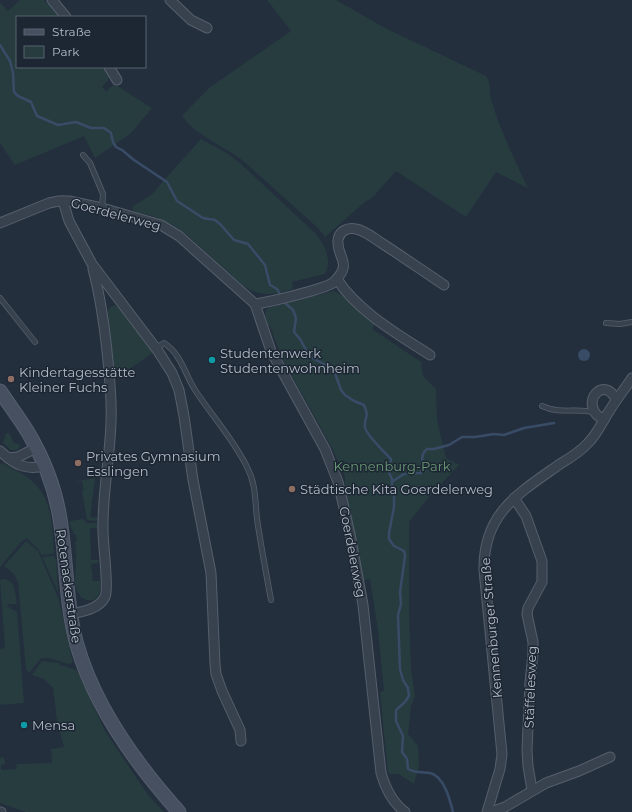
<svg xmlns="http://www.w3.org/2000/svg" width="632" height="812" viewBox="0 0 632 812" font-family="Montserrat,sans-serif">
<rect width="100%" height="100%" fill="#242f3e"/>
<g fill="#263c3f">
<path d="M20 0H44L59 17H17V67H101C107 71 110 71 108 80L102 87 106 92 114 84 152 108 130 134 95 158 84 136 15 165 0 143V3L8 11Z"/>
<path d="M267 0H336L387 29 486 76C491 82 489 92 491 99 500 130 514 159 528 188L496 172 466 217 396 171 373 197 365 202 325 237 318 228 242 160C224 146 195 135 182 116L209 88 291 31Z"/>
<path d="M201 139 227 153 240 163 316 234C324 245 333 260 325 274L292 282 293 289C272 295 259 298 241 284L186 234 175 226 153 216 136 212 133 210 132 207C139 202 148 198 154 192 159 188 161 182 166 178Z"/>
<path d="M333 291C343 293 365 316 375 324L372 329 421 362 423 376 436 389 437 420 446 458 459 465 428 498 409 522V613L411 669 415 696 411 706 408 734 418 746 419 765 414 784 399 774H390L388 773 380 692 384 691 378 630 370 579 363 580 345 498V477L331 446 283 360 270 326 268 325C266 318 263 314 268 308Z"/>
<polygon points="115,305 119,308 154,352 115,379 107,315 109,308"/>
<polygon points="6,433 9,433 14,443 21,445 17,450 11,450 3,443"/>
<path d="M2 463C13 469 27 475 36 485 53 503 52 529 54 552L53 554 41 555 39 550 27 538 21 542 0 567V464Z"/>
<polygon points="95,478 90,517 98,518 98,521 87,520 82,491 84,491 82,481 77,482 77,481"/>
<path d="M84 519 86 523H97V528H90L91 560H98V563L91 564 93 581H100C102 594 96 607 81 597L77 591 75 584 76 555 75 541H77L76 535 74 534 69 522 75 520Z"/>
<polygon points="26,541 38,551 59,600 73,663 69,664 49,658 41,658 29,673 26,669 18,582 14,574 4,566"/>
<polygon points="54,556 56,559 58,592 42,557"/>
<path d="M5 579C16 582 15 594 17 604H8L7 606 17 612 24 703 1 705 0 704V649L5 648 0 580Z"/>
<polygon points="42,661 59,663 61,666 66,666 69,668 77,670 105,731 148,795 164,812 26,812 0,803 0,758 4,757 5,764 1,765 1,770 16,769 17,764 50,763 52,762 51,749 64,747 57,721 53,688 44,679 32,675"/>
</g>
<circle fill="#394c67" cx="584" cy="355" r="6"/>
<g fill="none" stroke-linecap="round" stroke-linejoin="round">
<g stroke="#394c67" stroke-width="2.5">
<path d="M0 45 10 61 13 73 14 92 18 96 31 102 37 116 58 125 76 122 91 128H104L111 133 113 142 116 147 122 150 134 160 167 182 177 201 203 218 215 220 221 225 234 240 248 244 265 265 270 285 277 289 285 303 293 310 296 318 294 332 300 339 310 357 330 367 335 373 341 390 345 395 354 401 364 405C370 419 364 416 365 427 365 433 386 454 391 459L389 473 392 479V485L394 495V507L389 533V539L394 546 404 551 405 556 400 592 401 604 398 615 400 669 403 680 408 688 409 696 405 702 396 710V721L403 736 402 752 407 759 408 769C415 773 423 772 430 773 444 776 450 800 453 812"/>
<path d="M393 481 404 474 421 473C424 465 419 454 427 449H434L449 445 462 437H475L494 434 504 435 524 428 554 423"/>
</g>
<g stroke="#565f6c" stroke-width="6">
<g id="service">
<polyline points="83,155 90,163 103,194 102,208"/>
<polyline points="0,298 35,342"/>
<polyline points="606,323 620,324 632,322"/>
<path d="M156 348 164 343C181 354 185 374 195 390 212 416 235 441 248 469 256 485 255 501 257 519 261 546 266 573 271 600"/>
<path d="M542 406C561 415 579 407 595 413"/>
</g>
</g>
<g stroke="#565f6c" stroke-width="11">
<g id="minor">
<polyline points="52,0 66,17"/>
<polyline points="170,0 191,20 207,28"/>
<polyline points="109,67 117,80"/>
<polyline points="63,201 69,221 92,264 158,351 172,373 179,390 184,416 193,480 211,573 215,664 216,674 222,691 240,730 241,741"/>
<path d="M0 223 49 203 59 201H69L102 208 161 225 179 236 255 304 271 351 325 449 338 482 350 534 363 605 381 773C385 787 393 803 405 812"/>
<path d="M337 279C357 311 399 335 430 355"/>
<path d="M255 304C269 302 326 289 334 282 354 262 336 258 338 240 339 231 348 227 356 229 366 231 375 239 383 244 403 257 423 271 444 285"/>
<path d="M604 420C601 418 598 416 596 414 583 397 606 377 616 400"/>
<path d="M0 451C14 464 26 471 44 466"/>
<polyline points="8,458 18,457 36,448"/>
<polyline points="514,498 526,516 542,561 542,582 528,608 527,614 533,642 533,654 530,682 527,750 528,766 532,790"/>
<path d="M71 614C82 612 99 609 105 597 109 589 103 544 103 531 102 495 110 458 111 422 112 402 110 381 108 361 105 330 101 299 93 269"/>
<polyline points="0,812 1,812"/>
<path d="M487 812 500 769 502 754 484 570C483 513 519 493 560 464 570 458 580 452 587 444 596 436 601 424 608 413 615 401 624 390 632 378"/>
<polyline points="491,812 505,807 546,783 579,771 610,757"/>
</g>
</g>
<g stroke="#565f6c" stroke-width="15">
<path id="secondary" d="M0 391C10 406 20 419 29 434 43 458 54 486 59 513 67 557 65 602 77 645 95 708 136 764 179 812"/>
</g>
<use href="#service" stroke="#38414e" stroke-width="4.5"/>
<use href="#minor" stroke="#38414e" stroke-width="9"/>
<use href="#secondary" stroke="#465061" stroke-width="13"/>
</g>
<g fill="#0f9aa8" stroke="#1d2633" stroke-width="1.5">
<circle cx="212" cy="360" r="4"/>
<circle cx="24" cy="725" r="4"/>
</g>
<g fill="#8d6e63" stroke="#1d2633" stroke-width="1.5">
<circle cx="11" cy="379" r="4"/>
<circle cx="78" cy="463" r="4"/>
<circle cx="292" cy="489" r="4"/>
</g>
<g text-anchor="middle" stroke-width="3" stroke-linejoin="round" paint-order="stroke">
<g font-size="13" fill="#b4bcc9" stroke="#1d2633">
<text transform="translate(116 214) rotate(15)" y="5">Goerdelerweg</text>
<text transform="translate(353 552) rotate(79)" y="5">Goerdelerweg</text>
<text transform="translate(69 586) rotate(82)" y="5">Rotenackerstraße</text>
<text transform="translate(491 628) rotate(-95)" y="5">Kennenburger Straße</text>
<text transform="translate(530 687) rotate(-88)" y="5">Stäffelesweg</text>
</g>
<g font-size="13" fill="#b4bcc9" stroke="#1d2633" text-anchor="start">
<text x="220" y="358">Studentenwerk<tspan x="220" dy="15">Studentenwohnheim</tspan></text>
<text x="19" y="377">Kindertagesstätte<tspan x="19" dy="15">Kleiner Fuchs</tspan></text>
<text x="86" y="461">Privates Gymnasium<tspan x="86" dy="15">Esslingen</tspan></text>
<text x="300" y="494">Städtische Kita Goerdelerweg</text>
<text x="32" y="730">Mensa</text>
</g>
<g font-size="13" fill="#6b9a76" stroke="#1d2633">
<text x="392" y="471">Kennenburg-Park</text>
</g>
</g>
<rect x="16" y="16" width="130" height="52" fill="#1d2633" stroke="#59626f"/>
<rect x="24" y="29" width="20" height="6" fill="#465061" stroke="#59626f"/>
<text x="52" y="36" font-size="12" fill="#b4bcc9">Straße</text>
<rect x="24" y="46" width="20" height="12" fill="#263c3f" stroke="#59626f"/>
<text x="52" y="56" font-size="12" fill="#b4bcc9">Park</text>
</svg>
